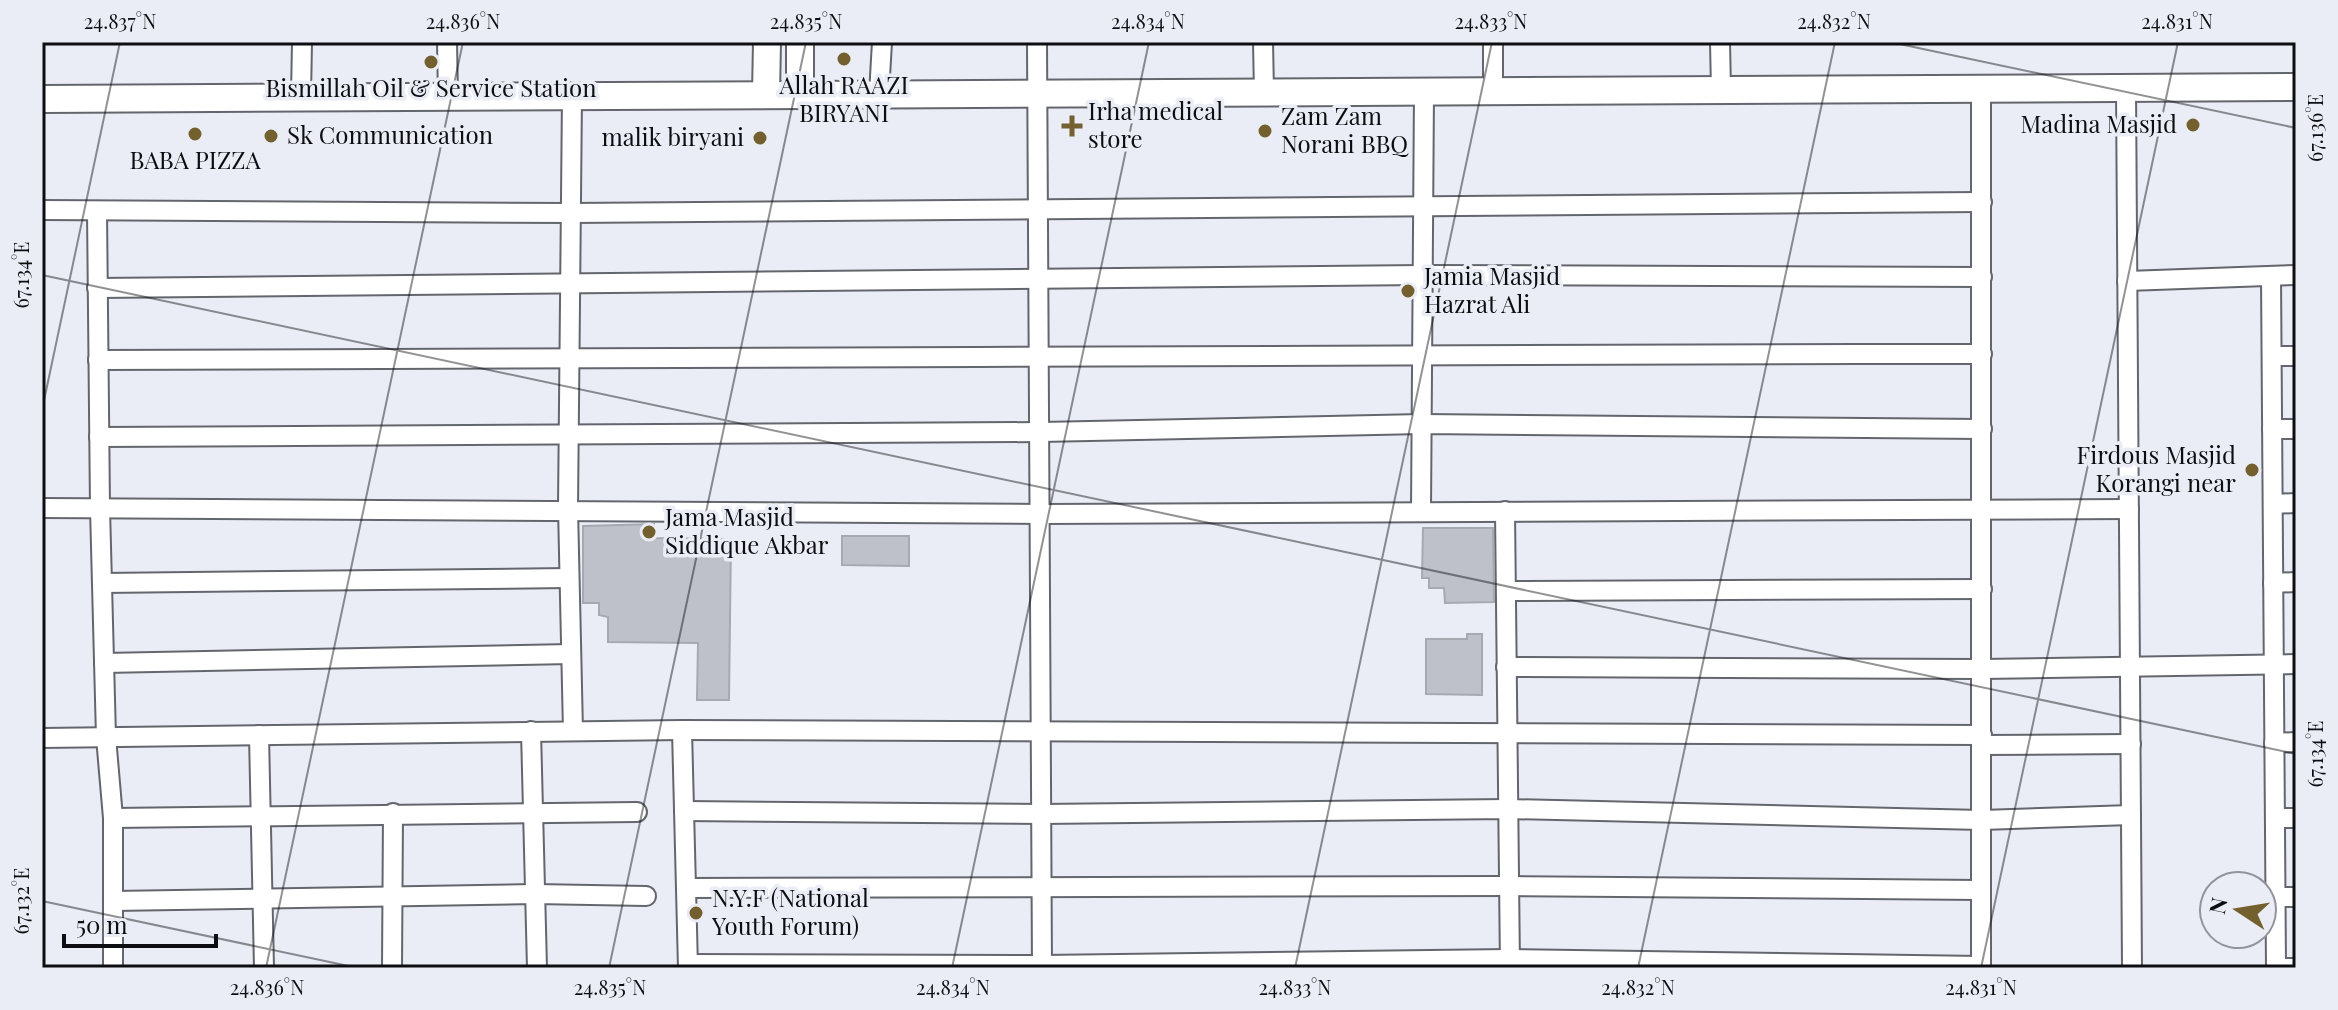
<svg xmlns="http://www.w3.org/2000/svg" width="2338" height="1010" viewBox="0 0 2338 1010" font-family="'Playfair Display',serif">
<rect width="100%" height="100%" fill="#eaedf5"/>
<g fill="#bec1c9" stroke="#a6a9b0" stroke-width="2">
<polygon points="654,524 654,538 731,539 729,700 697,700 698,643 608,642 608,617 599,615 599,603 583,603 583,526"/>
<polygon points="1423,528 1493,528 1494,602 1445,603 1444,588 1429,588 1429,578 1422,578"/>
<polygon points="842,536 909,536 909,566 842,565"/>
<polygon points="1467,634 1482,634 1482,695 1426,694 1426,639 1467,639"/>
</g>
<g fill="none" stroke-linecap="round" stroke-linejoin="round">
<g stroke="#63666c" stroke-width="22">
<g id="street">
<polyline points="447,42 448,96"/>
<polyline points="1037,42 1042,968"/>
<polyline points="1263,42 1264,92"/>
<polyline points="1720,42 1721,90"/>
<polyline points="2126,88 2132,968"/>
<polyline points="1493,91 1493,42"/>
<polyline points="879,94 882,42"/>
<polyline points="572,95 568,508 573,731"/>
<polyline points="301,96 302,42"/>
<polyline points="42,210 571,213 1982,202"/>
<polyline points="97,211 100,508 106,737 113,818 113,968"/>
<polyline points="2271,276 2276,968"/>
<polyline points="2127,281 2296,275"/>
<polyline points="97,288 1423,275 1982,277"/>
<polyline points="2272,356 2296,356"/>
<path d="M98 360C726 360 1354 353 1982 354"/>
<polyline points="2272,429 2296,429"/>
<polyline points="99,437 1041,432 1422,424 1982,429"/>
<polyline points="2273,504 2296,503"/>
<polyline points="42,508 1042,514 2129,509"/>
<polyline points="1421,511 1424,91"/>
<polyline points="1505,511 1510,968"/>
<polyline points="102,583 569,578"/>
<polyline points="2273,583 2296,582"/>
<polyline points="1506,591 1982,589"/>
<polyline points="104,663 571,654"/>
<polyline points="1506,667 1982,669 2296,664"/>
<polyline points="682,730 688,968"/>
<polyline points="531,731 537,968"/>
<polyline points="259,735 264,968"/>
<polyline points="42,738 682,730 1982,735"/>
<polyline points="2274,743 2296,742"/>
<polyline points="1982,745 2131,744"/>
<polyline points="684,811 1041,814 1508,809 1982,820 2131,815"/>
<polyline points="113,818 637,812"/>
<polyline points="2275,818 2296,818"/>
<polyline points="686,888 1509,886 1981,890"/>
<polyline points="2275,897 2296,897"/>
<polyline points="113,901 535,894 646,896"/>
<polyline points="688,964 1042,965 1509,959 1981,966"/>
<polyline points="392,968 393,813"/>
<polyline points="1981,968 1981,89"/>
<polyline points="2281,968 2296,968"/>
</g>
</g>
<g stroke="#63666c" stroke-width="30">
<g id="secondary">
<polyline points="800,42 800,94"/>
<polyline points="766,94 767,42"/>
<polyline points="42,99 2296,87"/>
</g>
</g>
<use href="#street" stroke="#fff" stroke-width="18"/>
<use href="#secondary" stroke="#fff" stroke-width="26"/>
</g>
<path fill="none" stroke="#0d0e11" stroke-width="2" stroke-opacity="0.45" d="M1890 42 2296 128M42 275 2296 754M42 410 120 42M42 901 358 968M266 968 463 42M609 968 806 42M952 968 1149 42M1295 968 1492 42M1638 968 1835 42M1981 968 2178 42"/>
<g fill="#745f2e" stroke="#eaedf5" stroke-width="3">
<circle cx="844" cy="59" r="8"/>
<circle cx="431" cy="62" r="8"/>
<circle cx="2193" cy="125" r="8"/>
<path d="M1068 114h8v8h8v8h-8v8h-8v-8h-8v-8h8z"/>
<circle cx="1265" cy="131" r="8"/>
<circle cx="195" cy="134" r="8"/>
<circle cx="271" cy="136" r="8"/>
<circle cx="760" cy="138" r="8"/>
<circle cx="1408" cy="291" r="8"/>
<circle cx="2252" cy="470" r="8"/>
<circle cx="649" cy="532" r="8"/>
<circle cx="696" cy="913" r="8"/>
</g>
<g text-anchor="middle" stroke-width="7" stroke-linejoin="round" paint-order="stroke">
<g font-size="24" fill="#0d0e11" stroke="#eaedf5" text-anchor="start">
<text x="844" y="94" text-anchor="middle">Allah RAAZI<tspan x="844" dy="28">BIRYANI</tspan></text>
<text x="431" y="97" text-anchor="middle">Bismillah Oil &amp; Service Station</text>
<text x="1088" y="120">Irha medical<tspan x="1088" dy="28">store</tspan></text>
<text x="1281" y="125">Zam Zam<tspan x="1281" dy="28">Norani BBQ</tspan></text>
<text x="2177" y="133" text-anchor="end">Madina Masjid</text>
<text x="287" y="144">Sk Communication</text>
<text x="744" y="146" text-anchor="end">malik biryani</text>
<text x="195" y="169" text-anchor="middle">BABA PIZZA</text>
<text x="1424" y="285">Jamia Masjid<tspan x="1424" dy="28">Hazrat Ali</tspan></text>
<text x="2236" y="464" text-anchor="end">Firdous Masjid<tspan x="2236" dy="28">Korangi near</tspan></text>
<text x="665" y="526">Jama Masjid<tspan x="665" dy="28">Siddique Akbar</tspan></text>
<text x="712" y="907">N.Y.F (National<tspan x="712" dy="28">Youth Forum)</tspan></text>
</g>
</g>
<rect width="2338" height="1010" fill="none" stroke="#eaedf5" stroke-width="88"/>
<g transform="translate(2238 910) rotate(282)"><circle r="38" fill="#eaedf5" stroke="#92949a" stroke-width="2"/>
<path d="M0-6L14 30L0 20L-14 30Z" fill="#745f2e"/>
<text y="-12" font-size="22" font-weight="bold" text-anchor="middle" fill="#0d0e11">N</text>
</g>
<path d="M64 934v12h152v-12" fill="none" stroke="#0d0e11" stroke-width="4"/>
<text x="76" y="934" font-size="24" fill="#0d0e11" stroke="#eaedf5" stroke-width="6" paint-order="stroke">50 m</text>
<rect x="44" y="44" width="2250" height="922" fill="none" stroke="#0d0e11" stroke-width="3"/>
<g font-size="20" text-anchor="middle" fill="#0d0e11">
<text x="120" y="29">24.837°N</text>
<text x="463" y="29">24.836°N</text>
<text x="806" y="29">24.835°N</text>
<text x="1148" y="29">24.834°N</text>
<text x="1491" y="29">24.833°N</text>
<text x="1834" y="29">24.832°N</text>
<text x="2177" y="29">24.831°N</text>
<text transform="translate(2316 128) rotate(-90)" y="7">67.136°E</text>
<text transform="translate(22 275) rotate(-90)" y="7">67.134°E</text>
<text transform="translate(2316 754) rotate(-90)" y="7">67.134°E</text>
<text transform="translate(22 901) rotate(-90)" y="7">67.132°E</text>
<text x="267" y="995">24.836°N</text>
<text x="610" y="995">24.835°N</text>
<text x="953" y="995">24.834°N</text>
<text x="1295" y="995">24.833°N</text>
<text x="1638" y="995">24.832°N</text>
<text x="1981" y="995">24.831°N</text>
</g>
</svg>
